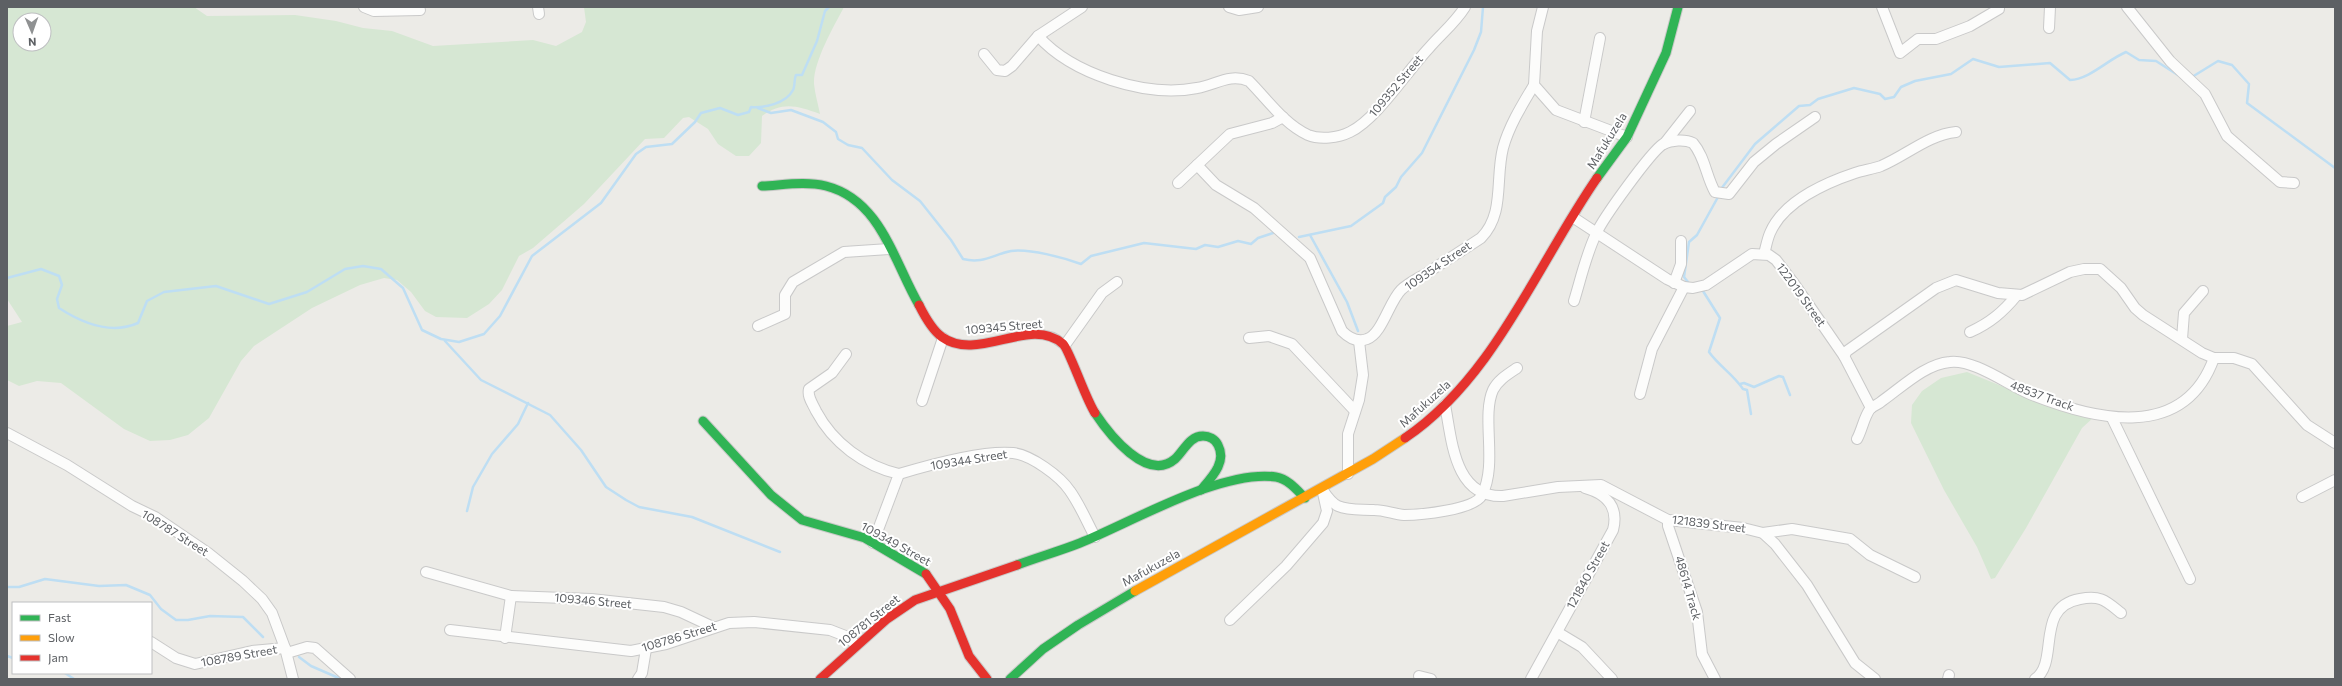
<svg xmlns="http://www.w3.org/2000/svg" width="2342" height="686" viewBox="0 0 2342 686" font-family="Commissioner,sans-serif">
<rect width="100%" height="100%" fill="#ecebe7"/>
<g fill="#d6e7d3" fill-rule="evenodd">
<path d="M7 7H194L207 16 295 15 336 21 363 28 392 31 433 46 533 40 556 46 582 32 586 22 584 7H844C834 26 813 62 814 84 815 94 818 104 820 114 797 106 783 101 762 116L761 143 749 156H736L718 144 708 129 689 117 683 118 664 138 645 139 584 204 533 248 519 256 502 290 489 304 467 318 436 317 425 311 411 292 397 280 384 278 360 285 312 308 254 346 241 361 209 418 188 435 170 440 150 441 124 429 61 383 37 381 19 386 7 380V326L22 322 7 299ZM20 20H44V44H20Z"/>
<polygon points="1967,372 2041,402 2094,417 2082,428 2026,528 1995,578 1991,579 1977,547 1944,490 1911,423 1912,405 1922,391 1941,378"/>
</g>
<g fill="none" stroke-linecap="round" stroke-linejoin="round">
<g stroke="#bedef3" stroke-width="2.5">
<polyline points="2192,77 2218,61 2232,65 2249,84 2247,103 2335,168"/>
<path d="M758 108 771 113 791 110 823 122 836 132 838 139 848 145 862 148 892 180 920 201 951 240 963 259C983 264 992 255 1011 251 1029 248 1064 258 1081 264L1091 256 1144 243 1196 249 1205 245 1218 247 1238 241 1251 244 1258 238 1273 233"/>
<path d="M1721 189 1755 144 1799 106 1810 105 1818 99 1854 88 1880 94 1885 99 1894 97 1901 87 1915 81 1951 74 1973 59 1999 67 2050 63 2070 80C2090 79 2107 60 2126 52L2139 60 2156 61 2181 77"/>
<polyline points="1310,235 1347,302 1358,331"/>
<polyline points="1299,237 1351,226 1383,203 1385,197 1396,187 1401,177 1422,153 1474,50 1481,32 1483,7"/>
<path d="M7 278 41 269 59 276 62 285 57 299 59 308C82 323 111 335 138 323L147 301 164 292 216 286 269 304 307 292 345 269 363 266 381 269 403 288 422 330 441 339 459 342 484 334 500 316 532 256 601 203 636 154 646 147 672 144 695 122 701 113 720 108 738 115 749 112 751 107C763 108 786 104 793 90 795 87 794 79 796 75H802L817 41 825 11 829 7"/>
<polyline points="1688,282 1684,277 1689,242 1697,235 1718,197"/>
<path d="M1703 291 1720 318 1709 352C1719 366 1733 374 1743 389L1747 390 1751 414"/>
<polyline points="445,341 481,380 550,415 581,450 606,487 626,500 639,507 692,517 780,552"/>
<polyline points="1740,384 1744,383 1754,387 1779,376 1783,377 1790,395"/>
<polyline points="467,511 473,487 492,454 518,424 528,403"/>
<polyline points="7,587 19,587 45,579 99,586 126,585 150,595 161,609 176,620 188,620 210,616 243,617 263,637"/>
<polyline points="7,656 13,658"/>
<polyline points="299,657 311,666 341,679"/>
<polyline points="65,673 74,679"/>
</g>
<g stroke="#c9c9c9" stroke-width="12">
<g id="street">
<polyline points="364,7 374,11 420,10"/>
<polyline points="538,7 539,14"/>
<polyline points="1229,7 1239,10 1258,7"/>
<polyline points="1543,7 1537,31 1534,85 1556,110 1627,137"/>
<polyline points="1882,7 1900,53 1918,39 1936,39 1970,26 1999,9 1999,7"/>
<polyline points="2127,7 2170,61 2205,94 2227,136 2280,182 2294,183"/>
<polyline points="2049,28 2050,7"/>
<path d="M1038 36C1072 74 1146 98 1197 88 1216 85 1229 73 1249 81 1267 99 1284 124 1308 135 1320 140 1338 138 1350 132 1377 119 1407 71 1429 48 1441 34 1455 23 1465 7"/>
<polyline points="984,54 997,70 1005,71 1012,66 1038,36 1082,7"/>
<polyline points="1584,122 1600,38"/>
<polyline points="1664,144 1690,111"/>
<path d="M1197 165 1216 185 1254 208 1310 258 1342 331C1349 338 1357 343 1367 339 1382 334 1389 302 1401 290 1408 283 1419 278 1427 273 1445 261 1463 250 1481 238 1505 214 1495 179 1503 148 1509 126 1522 105 1534 85"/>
<polyline points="1178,183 1230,134 1272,123 1283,117"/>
<polyline points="1574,218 1667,279 1684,287 1693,288 1706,285 1752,254 1769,255 1776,260 1795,285 1844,356 1871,408"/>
<path d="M1764 254C1766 247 1767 240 1770 233 1783 202 1825 183 1855 173 1864 170 1873 169 1881 166 1907 155 1928 135 1956 132"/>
<polyline points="1674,283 1681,264 1681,241"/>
<path d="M1574 301C1581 278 1586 255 1596 234 1603 218 1650 153 1663 144 1671 140 1685 139 1693 143 1705 157 1706 176 1715 192L1729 194 1754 162 1776 144 1815 117"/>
<polyline points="758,326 785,314 785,295 793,282 844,252 889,249"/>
<path d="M1970 332C1990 323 2003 312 2017 295"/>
<polyline points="1249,338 1269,336 1292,344 1355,411"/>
<polyline points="2182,339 2184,313 2203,291"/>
<polyline points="1065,345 1102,293 1117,282"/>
<path d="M846 354 832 373 809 389C807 397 813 404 816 411 833 443 864 466 899 474L873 543"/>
<polyline points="1844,356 1847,351 1936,288 1956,280 1998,293 2022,295 2070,272 2084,269 2100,269 2121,288 2135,308 2143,315 2202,353 2214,358 2234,358 2252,364 2307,425 2335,443"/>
<polyline points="1640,394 1652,349 1684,287"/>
<polyline points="922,401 943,338"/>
<path d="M1445 405C1452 440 1454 498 1503 496L1558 487 1601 485 1668 520 1743 528 1763 533 1775 544 1807 585 1855 663 1875 679"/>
<polyline points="2112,418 2190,579"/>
<polyline points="7,433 67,465 132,506 155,517 208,553 243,581 262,599 272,613 285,648 293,679"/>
<path d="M1857 439C1862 430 1864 417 1870 409 1873 406 1879 404 1882 401 1902 387 1925 364 1950 362 1974 359 2008 385 2030 394 2095 420 2184 442 2214 358"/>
<path d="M899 474C929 465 982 450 1013 453 1031 455 1060 476 1070 491 1080 505 1087 522 1095 537"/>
<polyline points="1348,474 1348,434 1359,400 1363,375 1359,341"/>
<path d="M1322 489C1326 495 1331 503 1338 506 1349 511 1363 509 1374 510 1384 510 1394 514 1404 515 1419 515 1475 510 1482 495 1498 464 1481 417 1493 390 1498 380 1508 374 1517 368"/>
<polyline points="2302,497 2335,480"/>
<polyline points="1668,520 1668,526 1697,612 1702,654 1715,679"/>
<polyline points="1763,533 1792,529 1850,539 1870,555 1915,577"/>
<polyline points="426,572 511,596"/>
<polyline points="1230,620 1286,566 1323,523 1327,511 1323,493"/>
<polyline points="450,630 631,651 666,644 729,623 754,622 830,630 848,637 856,645"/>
<polyline points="1557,632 1582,647 1612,679"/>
<polyline points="505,638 511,596 591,599 664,607 681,612 713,627"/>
<polyline points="151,642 176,658 195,664 252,651 285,648"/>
<polyline points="287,653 307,647 315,648 350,679"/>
<polyline points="1419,676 1431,679"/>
<polyline points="638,679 642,673 646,649"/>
<path d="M1531 679 1613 530C1619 507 1607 494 1585 488"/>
<polyline points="1948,679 1949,675"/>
<path d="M2035 679C2060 662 2034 607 2080 599 2101 595 2106 601 2121 613"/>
</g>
</g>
<g stroke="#c9c9c8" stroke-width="11">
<g id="fast">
<polyline points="1597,178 1627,137 1666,53 1678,7"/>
<path d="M762 186C783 185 806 181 826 186 881 200 894 262 919 305"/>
<path d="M1095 413C1109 434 1147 483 1175 459 1184 451 1189 436 1203 436 1209 436 1215 439 1218 445 1227 462 1212 477 1201 490"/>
<polyline points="703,421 771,495 802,520 865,538 926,574"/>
<path d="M1017 565C1038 557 1060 551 1080 543 1132 522 1222 469 1276 477 1288 479 1297 490 1305 498"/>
<polyline points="1010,679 1043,649 1078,625 1135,591"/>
</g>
</g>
<g stroke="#c9c9c8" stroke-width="11">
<polyline id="slow" points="1135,591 1373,459 1405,438"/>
</g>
<g stroke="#c9c9c8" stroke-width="11">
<g id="jam">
<path d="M919 305C925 317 932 330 942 337 978 363 1030 315 1063 344 1069 349 1086 400 1095 413"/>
<path d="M1405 438C1494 378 1538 263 1597 178"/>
<polyline points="926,574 950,609 969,656 987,679"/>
<polyline points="820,679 887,619 915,600 1017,565"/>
</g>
</g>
<use href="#street" stroke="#fcfcfb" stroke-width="10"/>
<use href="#fast" stroke="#30b455" stroke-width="9"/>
<use href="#slow" stroke="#ff9f0a" stroke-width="9"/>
<use href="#jam" stroke="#e5322d" stroke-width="9"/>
</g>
<g text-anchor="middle" stroke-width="4" stroke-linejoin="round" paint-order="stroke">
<g font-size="12" fill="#5d6064" stroke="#fff">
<text transform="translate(1396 86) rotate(-50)" y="4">109352 Street</text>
<text transform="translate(1607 141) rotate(-58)" y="4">Mafukuzela</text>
<text transform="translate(1438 266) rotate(-34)" y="4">109354 Street</text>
<text transform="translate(1801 295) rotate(54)" y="4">122019 Street</text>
<text transform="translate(1004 327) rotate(-5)" y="4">109345 Street</text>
<text transform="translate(2042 396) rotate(20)" y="4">48537 Track</text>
<text transform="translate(1425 404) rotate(-42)" y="4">Mafukuzela</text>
<text transform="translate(969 460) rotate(-9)" y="4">109344 Street</text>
<text transform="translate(1709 524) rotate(7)" y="4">121839 Street</text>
<text transform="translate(175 533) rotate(32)" y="4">108787 Street</text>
<text transform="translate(896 544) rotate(29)" y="4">109349 Street</text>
<text transform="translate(1151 568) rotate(-29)" y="4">Mafukuzela</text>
<text transform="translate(1588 575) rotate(-61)" y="4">121840 Street</text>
<text transform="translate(1688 588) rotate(74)" y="4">48614 Track</text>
<text transform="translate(593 601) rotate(5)" y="4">109346 Street</text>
<text transform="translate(869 621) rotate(-39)" y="4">108781 Street</text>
<text transform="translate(679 637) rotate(-17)" y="4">108786 Street</text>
<text transform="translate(239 656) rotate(-10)" y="4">108789 Street</text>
</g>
</g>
<rect width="2342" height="686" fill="none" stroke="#5d6064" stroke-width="16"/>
<rect x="12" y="602" width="140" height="72" fill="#ffffff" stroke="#bebfc1"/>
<rect x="20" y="615" width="20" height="6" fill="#30b455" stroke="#bebfc1"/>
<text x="48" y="622" font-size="12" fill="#5d6064">Fast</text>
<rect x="20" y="635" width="20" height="6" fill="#ff9f0a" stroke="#bebfc1"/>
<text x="48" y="642" font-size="12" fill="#5d6064">Slow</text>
<rect x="20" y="655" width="20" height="6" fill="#e5322d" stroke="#bebfc1"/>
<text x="48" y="662" font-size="12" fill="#5d6064">Jam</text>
<g transform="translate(32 32) rotate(178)"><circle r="19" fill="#ffffff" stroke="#bebfc1"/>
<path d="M0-3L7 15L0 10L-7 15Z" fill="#8f9192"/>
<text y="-6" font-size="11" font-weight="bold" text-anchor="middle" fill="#5d6064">N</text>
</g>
</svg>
